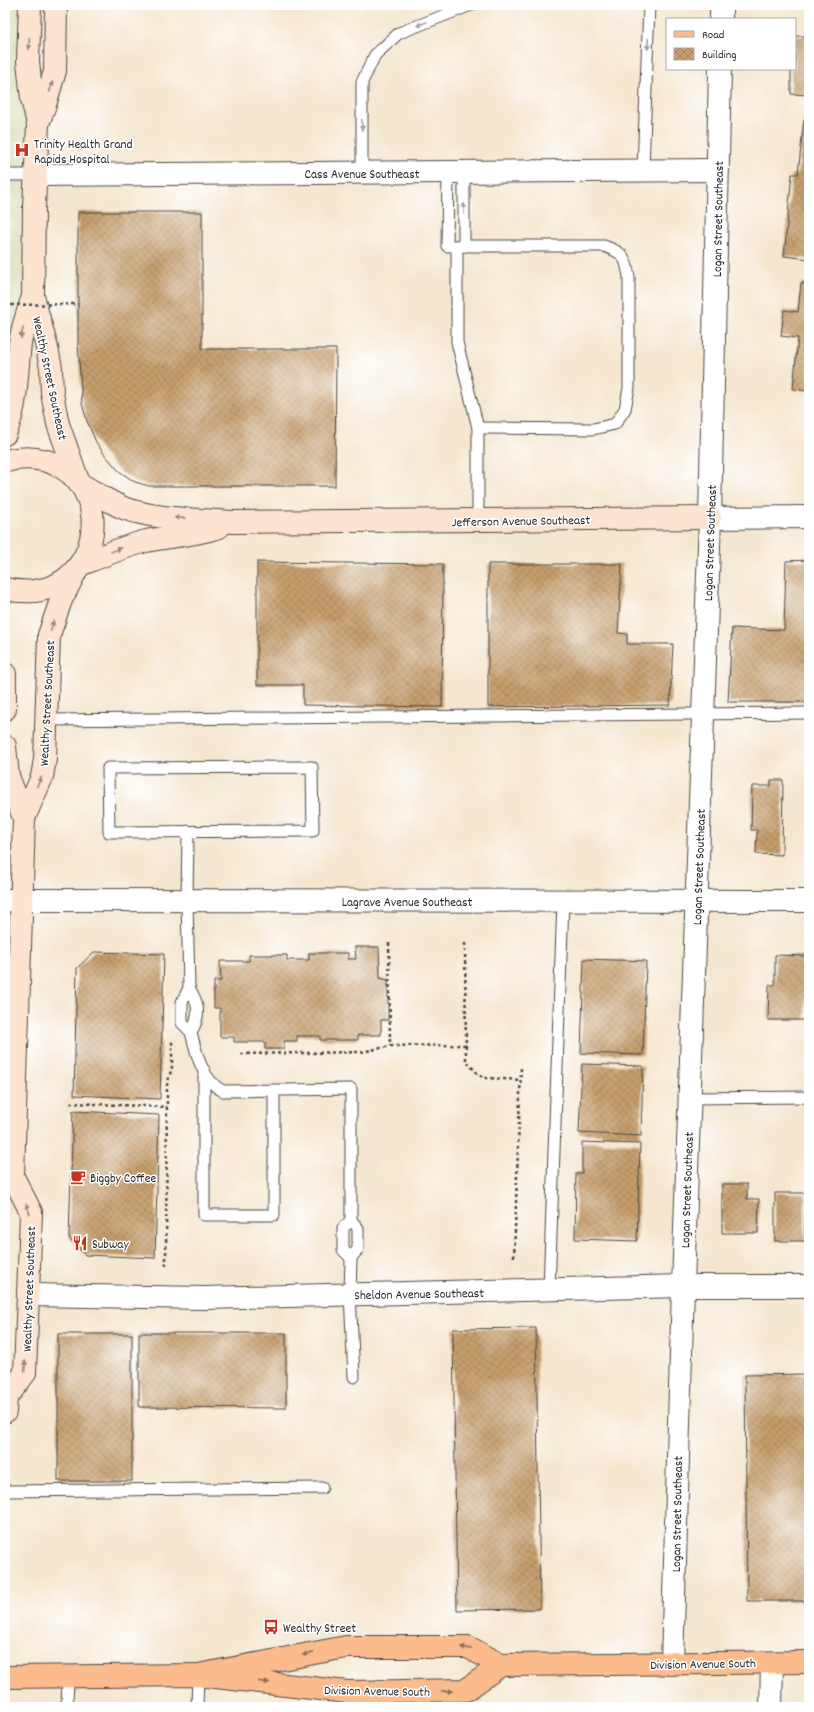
<svg xmlns="http://www.w3.org/2000/svg" width="814" height="1712" viewBox="0 0 814 1712" font-family="Dekko,sans-serif">
<defs>
<pattern id="building-cross-hatch" width="8" height="8" patternUnits="userSpaceOnUse"><rect width="8" height="8" fill="#c69e6c"/><path d="M0 0l8 8M0 8l8-8" fill="none" stroke="#a18159"/></pattern>
</defs>
<rect width="100%" height="100%" fill="#fff"/>
<filter id="ink" filterUnits="userSpaceOnUse"><feTurbulence type="fractalNoise" baseFrequency=".025" numOctaves="2"/><feDisplacementMap in="SourceGraphic" scale="8" xChannelSelector="R" yChannelSelector="G"/><feConvolveMatrix kernelMatrix="1 2 1 2 8 2 1 2 1" color-interpolation-filters="sRGB"/></filter>
<filter id="wash" filterUnits="userSpaceOnUse"><feTurbulence type="fractalNoise" baseFrequency=".012" numOctaves="4" result="noise"/><feDisplacementMap in="SourceGraphic" scale="16" xChannelSelector="R" yChannelSelector="G"/><feGaussianBlur stdDeviation="0.9" result="paint"/><feColorMatrix in="noise" values="0 0 0 0 0 0 0 0 0 0 0 0 0 0 0 0 0 1.4 0 .05"/><feComposite in="paint" operator="in"/></filter>
<g filter="url(#wash)">
<rect width="100%" height="100%" fill="#f5e6cf"/>
<polygon fill="#dbdebc" points="5,5 43,5 33,296 5,385"/>
<g id="blocks">
<g fill="url(#building-cross-hatch)">
<polygon points="795,36 809,36 809,95 791,94 791,69 795,69"/>
<polygon points="804,119 809,119 809,259 784,256 792,174 798,174"/>
<polygon points="78,212 202,212 202,349 336,349 335,486 149,486 135,482 119,471 105,455 96,442 87,421 82,403 78,344"/>
<polygon points="801,283 809,284 809,391 793,389 798,338 781,336 784,310 798,312"/>
<polygon points="809,560 809,702 728,702 732,628 784,630 786,561"/>
<polygon points="257,562 443,564 442,707 303,705 303,685 257,685"/>
<polygon points="488,564 622,564 618,633 627,634 627,644 673,644 670,705 488,707"/>
<polygon points="771,780 783,780 782,855 756,854 757,830 751,830 752,786 771,786"/>
<polygon points="355,947 379,947 380,978 388,980 388,1020 381,1020 381,1035 358,1035 358,1040 320,1040 320,1036 297,1036 297,1041 284,1041 284,1049 265,1049 265,1042 234,1042 234,1037 220,1037 220,1008 214,1008 214,981 221,981 220,961 249,961 249,955 287,955 287,960 309,960 309,953 348,953 348,959 356,959"/>
<polygon points="94,952 164,954 160,1099 74,1095 77,968"/>
<polygon points="775,955 806,956 805,1020 768,1020 769,985 775,985"/>
<polygon points="584,959 646,961 643,1055 581,1053"/>
<polygon points="582,1064 643,1066 641,1136 579,1133"/>
<polygon points="73,1111 159,1115 155,1258 85,1255 69,1238"/>
<polygon points="582,1142 640,1144 637,1241 575,1239 576,1173 582,1173"/>
<polygon points="722,1184 747,1184 747,1199 759,1199 758,1233 722,1233"/>
<rect x="775" y="1193" width="30" height="48"/>
<polygon points="536,1328 540,1609 457,1610 453,1329"/>
<polygon points="139,1333 286,1333 286,1408 139,1407"/>
<rect x="58" y="1334" width="74" height="147"/>
<polygon points="809,1374 809,1601 747,1601 745,1375"/>
</g>
</g>
</g>
<g filter="url(#ink)">
<use href="#blocks" fill-opacity="0" stroke="#494744" stroke-width="1"/>
<g fill="none" stroke-linecap="round" stroke-linejoin="round">
<g stroke="#494744" stroke-width="13">
<g id="lane">
<polyline points="643,170 649,5"/>
<polyline points="362,172 362,82 375,55 399,33 471,5"/>
<path d="M448 172 447 246H604C624 253 626 257 629 277V388L625 409 615 424 593 429 478 428"/>
<polyline points="464,172 464,246"/>
<polyline points="5,175 36,175"/>
<polyline points="457,246 457,342 478,428 478,520"/>
<polyline points="45,720 809,713"/>
<polygon points="312,767 313,831 109,832 108,768"/>
<polyline points="188,831 187,900 189,988"/>
<path d="M189 988C199 1003 201 1016 191 1032L182 1023V1002Z"/>
<path d="M191 1032C196 1052 202 1081 223 1091L351 1089V1220"/>
<polyline points="204,1070 204,1215 274,1215 274,1090"/>
<polyline points="690,1098 809,1097"/>
<polygon points="351,1220 358,1228 358,1249 351,1258 343,1250 343,1228"/>
<polyline points="351,1258 350,1294 354,1377"/>
<polyline points="549,1290 563,902"/>
<polyline points="5,1491 322,1488"/>
<polyline points="67,1707 68,1676"/>
<polyline points="197,1707 198,1675"/>
</g>
</g>
<g stroke="#494744" stroke-width="24">
<g id="street">
<polyline points="721,19 721,5"/>
<polyline points="36,175 718,170"/>
<polyline points="710,518 809,517"/>
<polyline points="5,900 809,901"/>
<polyline points="28,1295 205,1298 683,1286 809,1286"/>
<polyline points="672,1664 683,1286 710,518 720,69"/>
<polyline points="380,1691 380,1707"/>
<polyline points="771,1707 772,1663"/>
</g>
</g>
<g stroke="#494744" stroke-width="24">
<g id="secondary">
<polyline points="30,5 28,61 32,99 38,124 34,207 33,296 47,348 51,368 52,393 58,424 79,483"/>
<polyline points="38,124 45,105 55,71 56,5"/>
<path d="M5 434C17 406 16 382 19 353 20 333 27 315 33 296"/>
<path d="M5 461C25 456 43 457 61 467 114 498 97 584 35 591 25 592 15 591 5 589"/>
<path d="M80 484C95 492 110 503 126 509 160 520 198 519 233 522L710 518"/>
<path d="M80 565C102 556 123 547 146 541 170 536 195 535 219 527"/>
<polyline points="5,674 5,709"/>
<polyline points="5,746 8,776 24,818 13,1177 31,1212 28,1295 25,1373 6,1398 5,1412"/>
<polyline points="24,818 42,777 45,759 49,635 61,600 78,567"/>
</g>
</g>
<g stroke="#494744" stroke-width="24">
<g id="primary">
<polyline points="198,1675 346,1647 468,1647 501,1665 809,1662"/>
<polyline points="5,1677 198,1675 347,1692 466,1690 501,1665"/>
</g>
</g>
<g stroke="#494744" stroke-width="2.5" stroke-dasharray="3 3" stroke-linecap="butt">
<polyline points="389,943 390,1046"/>
<polyline points="465,943 466,1061 479,1075 485,1078 521,1080"/>
<polyline points="241,1054 362,1052 390,1046 466,1045"/>
<polyline points="70,1103 167,1107"/>
<polyline points="514,1257 521,1067"/>
<polyline points="166,1266 167,1085 172,1067 172,1040"/>
</g>
<use href="#lane" stroke="#fff" stroke-width="11"/>
<use href="#street" stroke="#fff" stroke-width="22"/>
<use href="#secondary" stroke="#fde4d1" stroke-width="22"/>
<use href="#primary" stroke="#fbbb8d" stroke-width="22"/>
<polyline stroke="#494744" stroke-width="2.5" stroke-dasharray="3 3" stroke-linecap="butt" points="5,305 78,304"/>
</g>
<defs><path id="oneway-solid" d="M-6-.8H1V-3.2L6.5 0L1 3.2V.8H-6Z"/></defs>
<g fill="#a0a0a0">
<use href="#oneway-solid" transform="translate(422 24) rotate(159)"/>
<use href="#oneway-solid" transform="translate(648 44) rotate(92)"/>
<use href="#oneway-solid" transform="translate(362 125) rotate(90)"/>
<use href="#oneway-solid" transform="translate(464 209) rotate(-90)"/>
</g>
<g fill="#94887e">
<use href="#oneway-solid" transform="translate(29 44) rotate(93)"/>
<use href="#oneway-solid" transform="translate(51 87) rotate(-75)"/>
<use href="#oneway-solid" transform="translate(22 333) rotate(102)"/>
<use href="#oneway-solid" transform="translate(180 518) rotate(-176)"/>
<use href="#oneway-solid" transform="translate(116 550) rotate(-22)"/>
<use href="#oneway-solid" transform="translate(52 626) rotate(-75)"/>
<use href="#oneway-solid" transform="translate(39 782) rotate(-64)"/>
<use href="#oneway-solid" transform="translate(28 1209) rotate(-111)"/>
<use href="#oneway-solid" transform="translate(25 1366) rotate(-88)"/>
</g>
<g fill="#896c57">
<use href="#oneway-solid" transform="translate(466 1648) rotate(-168)"/>
<use href="#oneway-solid" transform="translate(308 1654) rotate(169)"/>
<use href="#oneway-solid" transform="translate(264 1682) rotate(6)"/>
<use href="#oneway-solid" transform="translate(447 1691) rotate(-1)"/>
</g>
</g>
<defs>
<g id="hospital-bare" transform="scale(1.2)"><path d="M-5-5h3v3.5h4V-5h3V5h-3V1.5h-4V5h-3Z" fill="#c8321e" stroke="#fff" stroke-width="2.5" paint-order="stroke"/></g>
<g id="cafe-bare" transform="scale(1.2)"><path d="M-5.5-4.5H6V0H3Q3 3.5 0 3.5H-2.5Q-5.5 3.5-5.5 0ZM3-3.2v2h1.7v-2ZM-6 4.5H4V6H-6Z" fill="#c8321e" stroke="#fff" stroke-width="2.5" paint-order="stroke"/></g>
<g id="restaurant-bare" transform="scale(1.2)"><path d="M-5-6h1v4h1v-4h1v4h1v-4h1v5L-1.5 .5V6h-2V.5L-5-1ZM5-6V6H3V1.5H1.5Q1.5-4 5-6Z" fill="#c8321e" stroke="#fff" stroke-width="2.5" paint-order="stroke"/></g>
<g id="bus-bare" transform="scale(1.2)"><path d="M-5-6H5V4H4V6H2V4H-2V6H-4V4H-5ZM-3.5-4V0h7V-4ZM-3.5 1.2v1.5H-2V1.2ZM2 1.2v1.5H3.5V1.2Z" fill="#c8321e" stroke="#fff" stroke-width="2.5" paint-order="stroke"/></g>
</defs>
<g fill-rule="evenodd">
<use href="#hospital-bare" x="22" y="150"/>
<use href="#cafe-bare" x="78" y="1177"/>
<use href="#restaurant-bare" x="80" y="1243"/>
<use href="#bus-bare" x="271" y="1627"/>
</g>
<g text-anchor="middle" stroke-width="3" stroke-linejoin="round" paint-order="stroke">
<g font-size="13" fill="#2b2b2b" stroke="#fff" text-anchor="start">
<text x="34" y="148">Trinity Health Grand<tspan x="34" dy="15">Rapids Hospital</tspan></text>
<text x="90" y="1182">Biggby Coffee</text>
<text x="92" y="1248">Subway</text>
<text x="283" y="1632">Wealthy Street</text>
</g>
<g font-size="13" fill="#2b2b2b" stroke="#fff">
<text x="362" y="178">Cass Avenue Southeast</text>
<text transform="translate(717 219) rotate(-89)" y="5">Logan Street Southeast</text>
<text transform="translate(51 378) rotate(78)" y="5">Wealthy Street Southeast</text>
<text transform="translate(521 520) rotate(-1)" y="5">Jefferson Avenue Southeast</text>
<text transform="translate(709 543) rotate(-88)" y="5">Logan Street Southeast</text>
<text transform="translate(46 703) rotate(-87)" y="5">Wealthy Street Southeast</text>
<text transform="translate(698 867) rotate(-88)" y="5">Logan Street Southeast</text>
<text x="407" y="906">Lagrave Avenue Southeast</text>
<text transform="translate(686 1190) rotate(-88)" y="5">Logan Street Southeast</text>
<text transform="translate(28 1289) rotate(-88)" y="5">Wealthy Street Southeast</text>
<text transform="translate(419 1293) rotate(-1)" y="5">Sheldon Avenue Southeast</text>
<text transform="translate(676 1514) rotate(-89)" y="5">Logan Street Southeast</text>
<text transform="translate(703 1663) rotate(-1)" y="5">Division Avenue South</text>
<text transform="translate(377 1690) rotate(1)" y="5">Division Avenue South</text>
</g>
</g>
<rect width="814" height="1712" fill="none" stroke="#fff" stroke-width="20"/>
<rect x="666" y="18" width="130" height="52" fill="#ffffff" stroke="#aaaaaa"/>
<rect x="674" y="31" width="20" height="6" fill="#fbbb8d" stroke="#aaaaaa"/>
<text x="702" y="38" font-size="12" fill="#2b2b2b">Road</text>
<rect x="674" y="48" width="20" height="12" fill="url(#building-cross-hatch)" stroke="#aaaaaa"/>
<text x="702" y="58" font-size="12" fill="#2b2b2b">Building</text>
</svg>
